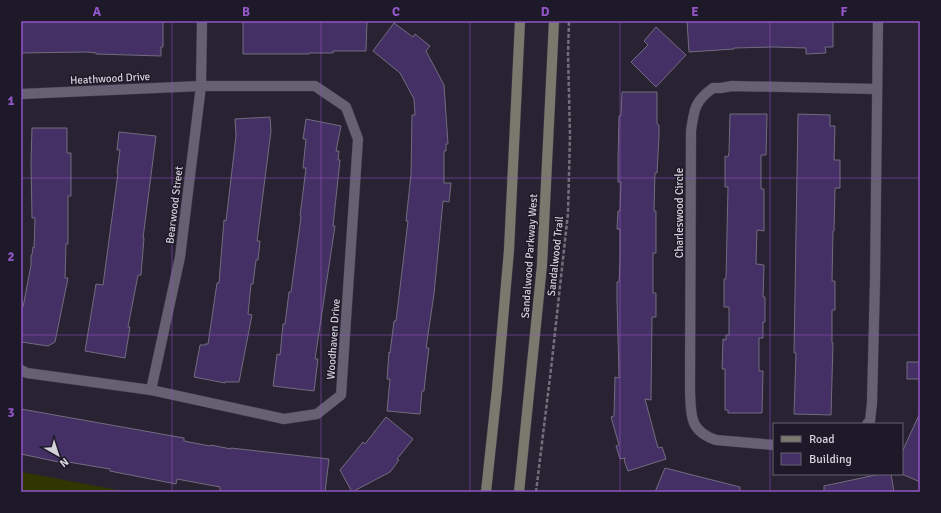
<svg xmlns="http://www.w3.org/2000/svg" width="941" height="513" viewBox="0 0 941 513" font-family="Signika,sans-serif">
<rect width="100%" height="100%" fill="#282232"/>
<polygon fill="#303600" points="21,472 129,492 21,492"/>
<g fill="#453065" stroke="#716c7e">
<polygon points="21,21 163,21 163,47 161,47 161,56 96,54 96,53 87,52 21,53"/>
<polygon points="243,21 367,21 366,51 333,51 333,53 309,53 309,54 243,54"/>
<polygon points="687,21 833,21 833,47 825,47 826,53 806,54 806,48 774,47 734,48 734,49 689,52"/>
<polygon points="394,23 413,37 415,34 430,46 426,51 444,85 448,144 446,144 446,151 444,151 444,183 451,183 449,202 443,201 434,294 426,348 429,348 426,372 424,391 422,391 420,414 387,411 390,379 387,379 389,352 390,353 394,321 396,321 408,221 406,221 411,174 412,115 415,115 414,99 400,73 373,51"/>
<polygon points="656,27 686,55 656,87 631,62 648,45 644,41"/>
<polygon points="622,92 657,92 657,124 659,125 659,136 657,173 655,173 654,211 656,211 656,253 653,253 653,293 656,293 656,317 652,317 651,400 645,399 658,448 662,447 666,459 628,471 624,460 625,459 625,458 620,459 616,446 619,445 611,417 614,416 615,377 619,378 617,300 617,282 619,282 620,259 620,229 617,229 618,211 620,211 621,182 618,182 618,158 619,116 621,116"/>
<polygon points="730,114 767,114 766,155 761,155 761,189 764,189 764,231 757,230 756,264 764,265 763,297 765,297 765,322 763,322 763,338 759,338 759,371 763,371 762,413 728,413 728,410 725,410 725,369 722,369 723,339 726,340 726,335 729,335 729,307 724,307 724,279 726,279 728,187 725,187 725,156 728,157 729,152"/>
<polygon points="798,114 830,115 830,126 835,126 834,160 840,160 840,188 835,188 834,231 833,231 832,281 835,281 835,310 832,310 832,343 833,343 831,415 794,414 796,353 794,353"/>
<polygon points="270,117 271,131 257,241 260,241 258,260 256,260 253,284 251,284 248,314 252,315 239,382 225,382 225,383 194,377 200,345 205,345 205,344 208,344 217,283 219,283 224,220 226,221 236,136 235,119"/>
<polygon points="306,119 341,126 336,151 339,151 338,160 340,160 333,226 335,226 315,359 318,359 314,391 273,386 277,354 280,355 283,324 285,324 289,292 291,292 301,217 300,216 306,168 303,168 306,139 303,139"/>
<polygon points="32,128 67,128 67,153 71,153 71,196 68,196 68,244 66,244 65,278 68,278 55,342 48,346 21,342 21,306 23,307 31,265 31,255 32,255 33,247 34,248 35,218 32,218 31,162"/>
<polygon points="119,132 156,136 143,238 144,238 141,275 138,275 128,327 130,327 125,358 85,351 96,284 103,285 118,173 117,173 120,150 117,150"/>
<rect x="907" y="362" width="13" height="17"/>
<polygon points="21,409 184,438 184,441 210,446 211,445 231,449 231,448 329,459 325,492 231,492 220,491 220,487 177,479 176,484 110,471 110,469 68,462 68,464 21,454"/>
<polygon points="920,413 920,482 902,474 902,452"/>
<polygon points="386,417 413,439 397,459 399,460 390,472 352,492 340,470 363,442 365,444"/>
<polygon points="665,468 740,487 740,492 655,492"/>
<polygon points="880,474 891,474 894,492 824,492 824,486"/>
</g>
<g fill="none" stroke-linecap="round" stroke-linejoin="round">
<g stroke="#403c49" stroke-width="11">
<g id="minor">
<polyline points="21,94 201,86 315,86 346,107 358,139 341,395 317,414 284,419 151,390 27,373 21,370"/>
<polyline points="151,390 180,257 201,86 202,21"/>
<polyline points="867,424 870,421 872,403 875,281 878,21"/>
<path d="M774 445 716 440C689 431 691 415 690 390L691 131C694 109 695 101 713 88H721L732 86 877 89"/>
</g>
</g>
<g stroke="#403c49" stroke-width="11">
<g id="secondary">
<polyline points="486,492 497,389 509,250 520,21"/>
<polyline points="519,492 542,265 554,21"/>
</g>
</g>
<polyline stroke="#746f7c" stroke-width="2.5" stroke-dasharray="4 2" stroke-linecap="butt" points="536,492 551,369 568,213 570,135 568,54 569,21"/>
<use href="#minor" stroke="#656072" stroke-width="10"/>
<use href="#secondary" stroke="#797a6d" stroke-width="10"/>
</g>
<path fill="none" stroke="#9256c6" stroke-width="1" stroke-opacity="0.55" d="M172 21V492M321 21V492M470 21V492M620 21V492M770 21V492M21 178H920M21 335H920"/>
<g text-anchor="middle" stroke-width="3" stroke-linejoin="round" paint-order="stroke">
<g font-size="11" fill="#d5d2dc" stroke="#1e1928">
<text transform="translate(110 78) rotate(-3)" y="4">Heathwood Drive</text>
<text transform="translate(174 205) rotate(-83)" y="4">Bearwood Street</text>
<text transform="translate(679 213) rotate(-90)" y="4">Charleswood Circle</text>
<text transform="translate(529 256) rotate(-86)" y="4">Sandalwood Parkway West</text>
<text transform="translate(555 256) rotate(-84)" y="4">Sandalwood Trail</text>
<text transform="translate(333 339) rotate(-86)" y="4">Woodhaven Drive</text>
</g>
</g>
<rect width="941" height="513" fill="none" stroke="#1e1928" stroke-width="44"/>
<rect x="773" y="423" width="130" height="52" fill="#1e1928" stroke="#676370"/>
<rect x="781" y="436" width="20" height="6" fill="#797a6d" stroke="#676370"/>
<text x="809" y="443" font-size="12" fill="#d5d2dc">Road</text>
<rect x="781" y="453" width="20" height="12" fill="#453065" stroke="#676370"/>
<text x="809" y="463" font-size="12" fill="#d5d2dc">Building</text>
<g transform="translate(58 455) rotate(141)" stroke="#1e1928" stroke-width="3" paint-order="stroke">
<path d="M0-3L7 15L0 10L-7 15Z" fill="#d5d2dc"/>
<text y="-6" font-size="11" font-weight="bold" text-anchor="middle" fill="#d5d2dc">N</text>
</g>
<rect x="22" y="22" width="897" height="469" fill="none" stroke="#9256c6" stroke-width="1.5"/>
<g font-size="13" text-anchor="middle" font-weight="bold" fill="#9256c6">
<text x="97" y="16">A</text>
<text x="246" y="16">B</text>
<text x="396" y="16">C</text>
<text x="545" y="16">D</text>
<text x="695" y="16">E</text>
<text x="844" y="16">F</text>
<text x="11" y="105">1</text>
<text x="11" y="261">2</text>
<text x="11" y="417">3</text>
</g>
</svg>
